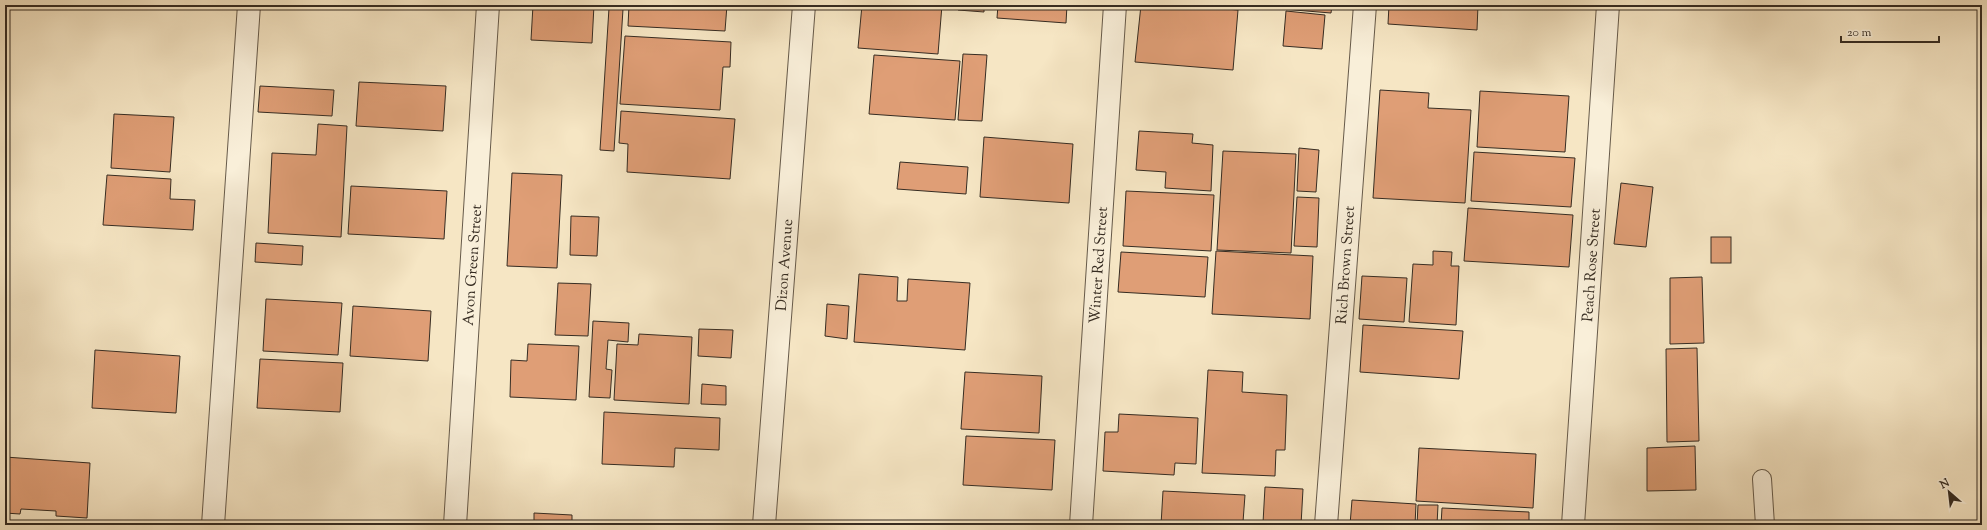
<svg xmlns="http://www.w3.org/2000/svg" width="1987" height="530" viewBox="0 0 1987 530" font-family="'Sorts Mill Goudy',serif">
<rect width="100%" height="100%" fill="#f6e6c4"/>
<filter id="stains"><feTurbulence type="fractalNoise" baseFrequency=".005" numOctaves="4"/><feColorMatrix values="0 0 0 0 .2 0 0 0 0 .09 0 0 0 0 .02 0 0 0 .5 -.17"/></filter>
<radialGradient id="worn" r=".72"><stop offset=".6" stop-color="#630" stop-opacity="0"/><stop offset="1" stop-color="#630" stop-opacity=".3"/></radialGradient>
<g fill="#df9e76" stroke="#362c22">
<polygon points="533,5 594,5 592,43 531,40"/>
<polygon points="629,5 727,5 725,31 628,26"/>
<polygon points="862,5 942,5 938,54 858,48"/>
<polygon points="958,5 984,5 984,12 958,10"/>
<polygon points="998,5 1067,5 1066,23 997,18"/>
<polygon points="1141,5 1179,5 1238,10 1233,70 1135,62"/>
<polygon points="1237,5 1269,5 1268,9"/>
<polygon points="1270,5 1332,5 1331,13 1270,8"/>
<polygon points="1389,5 1478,5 1477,30 1388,24"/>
<polygon points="609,8 623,9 614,151 600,150"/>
<polygon points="1286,11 1325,15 1322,49 1283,46"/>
<polygon points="625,36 731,42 730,67 723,67 720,110 620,104"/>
<polygon points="963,54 987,55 982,121 958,120"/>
<polygon points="874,55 960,61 955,120 869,114"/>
<polygon points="359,82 446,86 443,131 356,126"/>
<polygon points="260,86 334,90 332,116 258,112"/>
<polygon points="1380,90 1429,93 1428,108 1471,110 1465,203 1373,198"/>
<polygon points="1480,91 1569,96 1565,152 1477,147"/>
<polygon points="621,111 735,119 730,179 627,172 628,144 619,143"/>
<polygon points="114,114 174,117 170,172 111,168"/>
<polygon points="318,124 347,126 341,237 268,233 272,153 316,155"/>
<polygon points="1139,131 1193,134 1192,143 1213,145 1211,191 1165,188 1166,172 1136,170"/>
<polygon points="984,137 1073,144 1069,203 980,197"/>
<polygon points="1299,148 1319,150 1316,192 1297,191"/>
<polygon points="1223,151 1296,154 1291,253 1217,250"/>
<polygon points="1474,152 1575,158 1571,207 1471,201"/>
<polygon points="900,162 968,167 966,194 897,189"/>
<polygon points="512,173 562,175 557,268 507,266"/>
<polygon points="107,175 171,179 170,199 195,200 193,230 103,225"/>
<polygon points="1621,183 1653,187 1646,247 1614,244"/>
<polygon points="351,186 447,191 444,239 348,234"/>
<polygon points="1126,191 1214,195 1211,251 1123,246"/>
<polygon points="1297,197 1319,198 1317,247 1294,246"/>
<polygon points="1468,208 1573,215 1569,267 1464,261"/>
<polygon points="571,216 599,217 597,256 570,255"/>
<rect x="1711" y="237" width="20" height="26"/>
<polygon points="256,243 303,246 302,265 255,262"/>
<polygon points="1216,251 1313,256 1310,319 1212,314"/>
<polygon points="1433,251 1452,252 1451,266 1459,266 1456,325 1409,322 1413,264 1433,265"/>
<polygon points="1121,252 1208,257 1205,297 1118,292"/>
<polygon points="859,274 898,277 897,301 907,301 908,279 970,283 965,350 854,342"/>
<polygon points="1362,276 1407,278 1404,322 1359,319"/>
<polygon points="1702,277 1704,343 1670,344 1670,278"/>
<polygon points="558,283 591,284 588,336 555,335"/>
<polygon points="266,299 342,303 338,355 263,351"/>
<polygon points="827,304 849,306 847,339 825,336"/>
<polygon points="353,306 431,311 428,361 350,356"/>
<polygon points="593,321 629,323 628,342 608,340 606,369 612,370 610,398 589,397"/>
<polygon points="1363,325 1463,331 1459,379 1360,372"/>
<polygon points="699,329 733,330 731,358 698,356"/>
<polygon points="639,334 692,337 689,404 614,400 617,344 638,345"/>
<polygon points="528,344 579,346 576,400 510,397 511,360 527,361"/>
<polygon points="1697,348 1699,441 1667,442 1666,349"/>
<polygon points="95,350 180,356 176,413 92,408"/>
<polygon points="260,359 343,363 340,412 257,408"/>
<polygon points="1208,370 1243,372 1242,392 1287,395 1285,450 1276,450 1275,476 1202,473"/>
<polygon points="965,372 1042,376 1039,433 961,429"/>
<polygon points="702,384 726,386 726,405 701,404"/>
<polygon points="604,412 720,418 719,450 675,448 674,467 602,464"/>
<polygon points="1119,414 1198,418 1196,464 1175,463 1174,475 1103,471 1105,432 1118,432"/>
<polygon points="966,436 1055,440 1052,490 963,485"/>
<polygon points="1695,446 1696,490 1647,491 1647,448"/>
<polygon points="1419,448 1536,454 1533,508 1416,501"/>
<polygon points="5,457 90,463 87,518 56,516 56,511 21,509 20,514 5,513"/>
<polygon points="1265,487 1303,489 1301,525 1161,525 1163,491 1245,495 1243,522 1263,523"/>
<polygon points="1352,500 1416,504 1415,525 1350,525"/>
<polygon points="1418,505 1438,505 1437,525 1417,525"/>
<polygon points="1442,508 1529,512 1529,525 1441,525"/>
<polygon points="534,513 572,515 572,525 534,525"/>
<polygon points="1006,521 1043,523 1043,525 1006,525"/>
</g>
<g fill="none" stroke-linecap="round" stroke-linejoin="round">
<g stroke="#665a4a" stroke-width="20">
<polyline id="service" points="1762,479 1765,525"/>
</g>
<g stroke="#665a4a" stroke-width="24">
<g id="minor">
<polyline points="213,525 249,5"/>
<polyline points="455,525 488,5"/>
<polyline points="1081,525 1115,5"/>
<polyline points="1326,525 1365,5"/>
<polyline points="1573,525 1608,5"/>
</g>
</g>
<g stroke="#665a4a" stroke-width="24">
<polyline id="tertiary" points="764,525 804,5"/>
</g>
<use href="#service" stroke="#f9efd9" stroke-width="18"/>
<use href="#minor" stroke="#f9efd9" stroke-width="22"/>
<use href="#tertiary" stroke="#f9efd9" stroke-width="22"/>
</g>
<g text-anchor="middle" stroke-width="3" stroke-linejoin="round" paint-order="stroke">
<g font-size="15" fill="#362c22" stroke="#f9efd9">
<text transform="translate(472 265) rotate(-86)" y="5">Avon Green Street</text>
<text transform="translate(784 265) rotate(-86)" y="5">Dizon Avenue</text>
<text transform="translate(1098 265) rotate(-86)" y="5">Winter Red Street</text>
<text transform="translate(1345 265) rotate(-86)" y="5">Rich Brown Street</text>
<text transform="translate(1591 265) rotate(-86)" y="5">Peach Rose Street</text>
</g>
</g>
<rect width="1987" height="530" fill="none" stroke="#f6e6c4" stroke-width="20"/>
<rect x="6" y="6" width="1975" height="518" fill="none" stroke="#362c22" stroke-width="2"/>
<rect x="10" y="10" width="1967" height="510" fill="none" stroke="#362c22"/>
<g transform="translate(1949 492) rotate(332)" stroke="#f9efd9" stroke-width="3" paint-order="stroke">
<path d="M0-3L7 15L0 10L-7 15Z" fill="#362c22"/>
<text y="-6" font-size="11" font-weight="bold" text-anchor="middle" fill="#362c22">N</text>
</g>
<path d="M1841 36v6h98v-6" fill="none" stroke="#362c22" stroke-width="2"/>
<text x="1847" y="36" font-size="12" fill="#362c22" stroke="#f9efd9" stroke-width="3" paint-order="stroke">20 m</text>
<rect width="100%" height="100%" filter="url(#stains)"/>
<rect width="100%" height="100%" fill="url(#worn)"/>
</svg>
